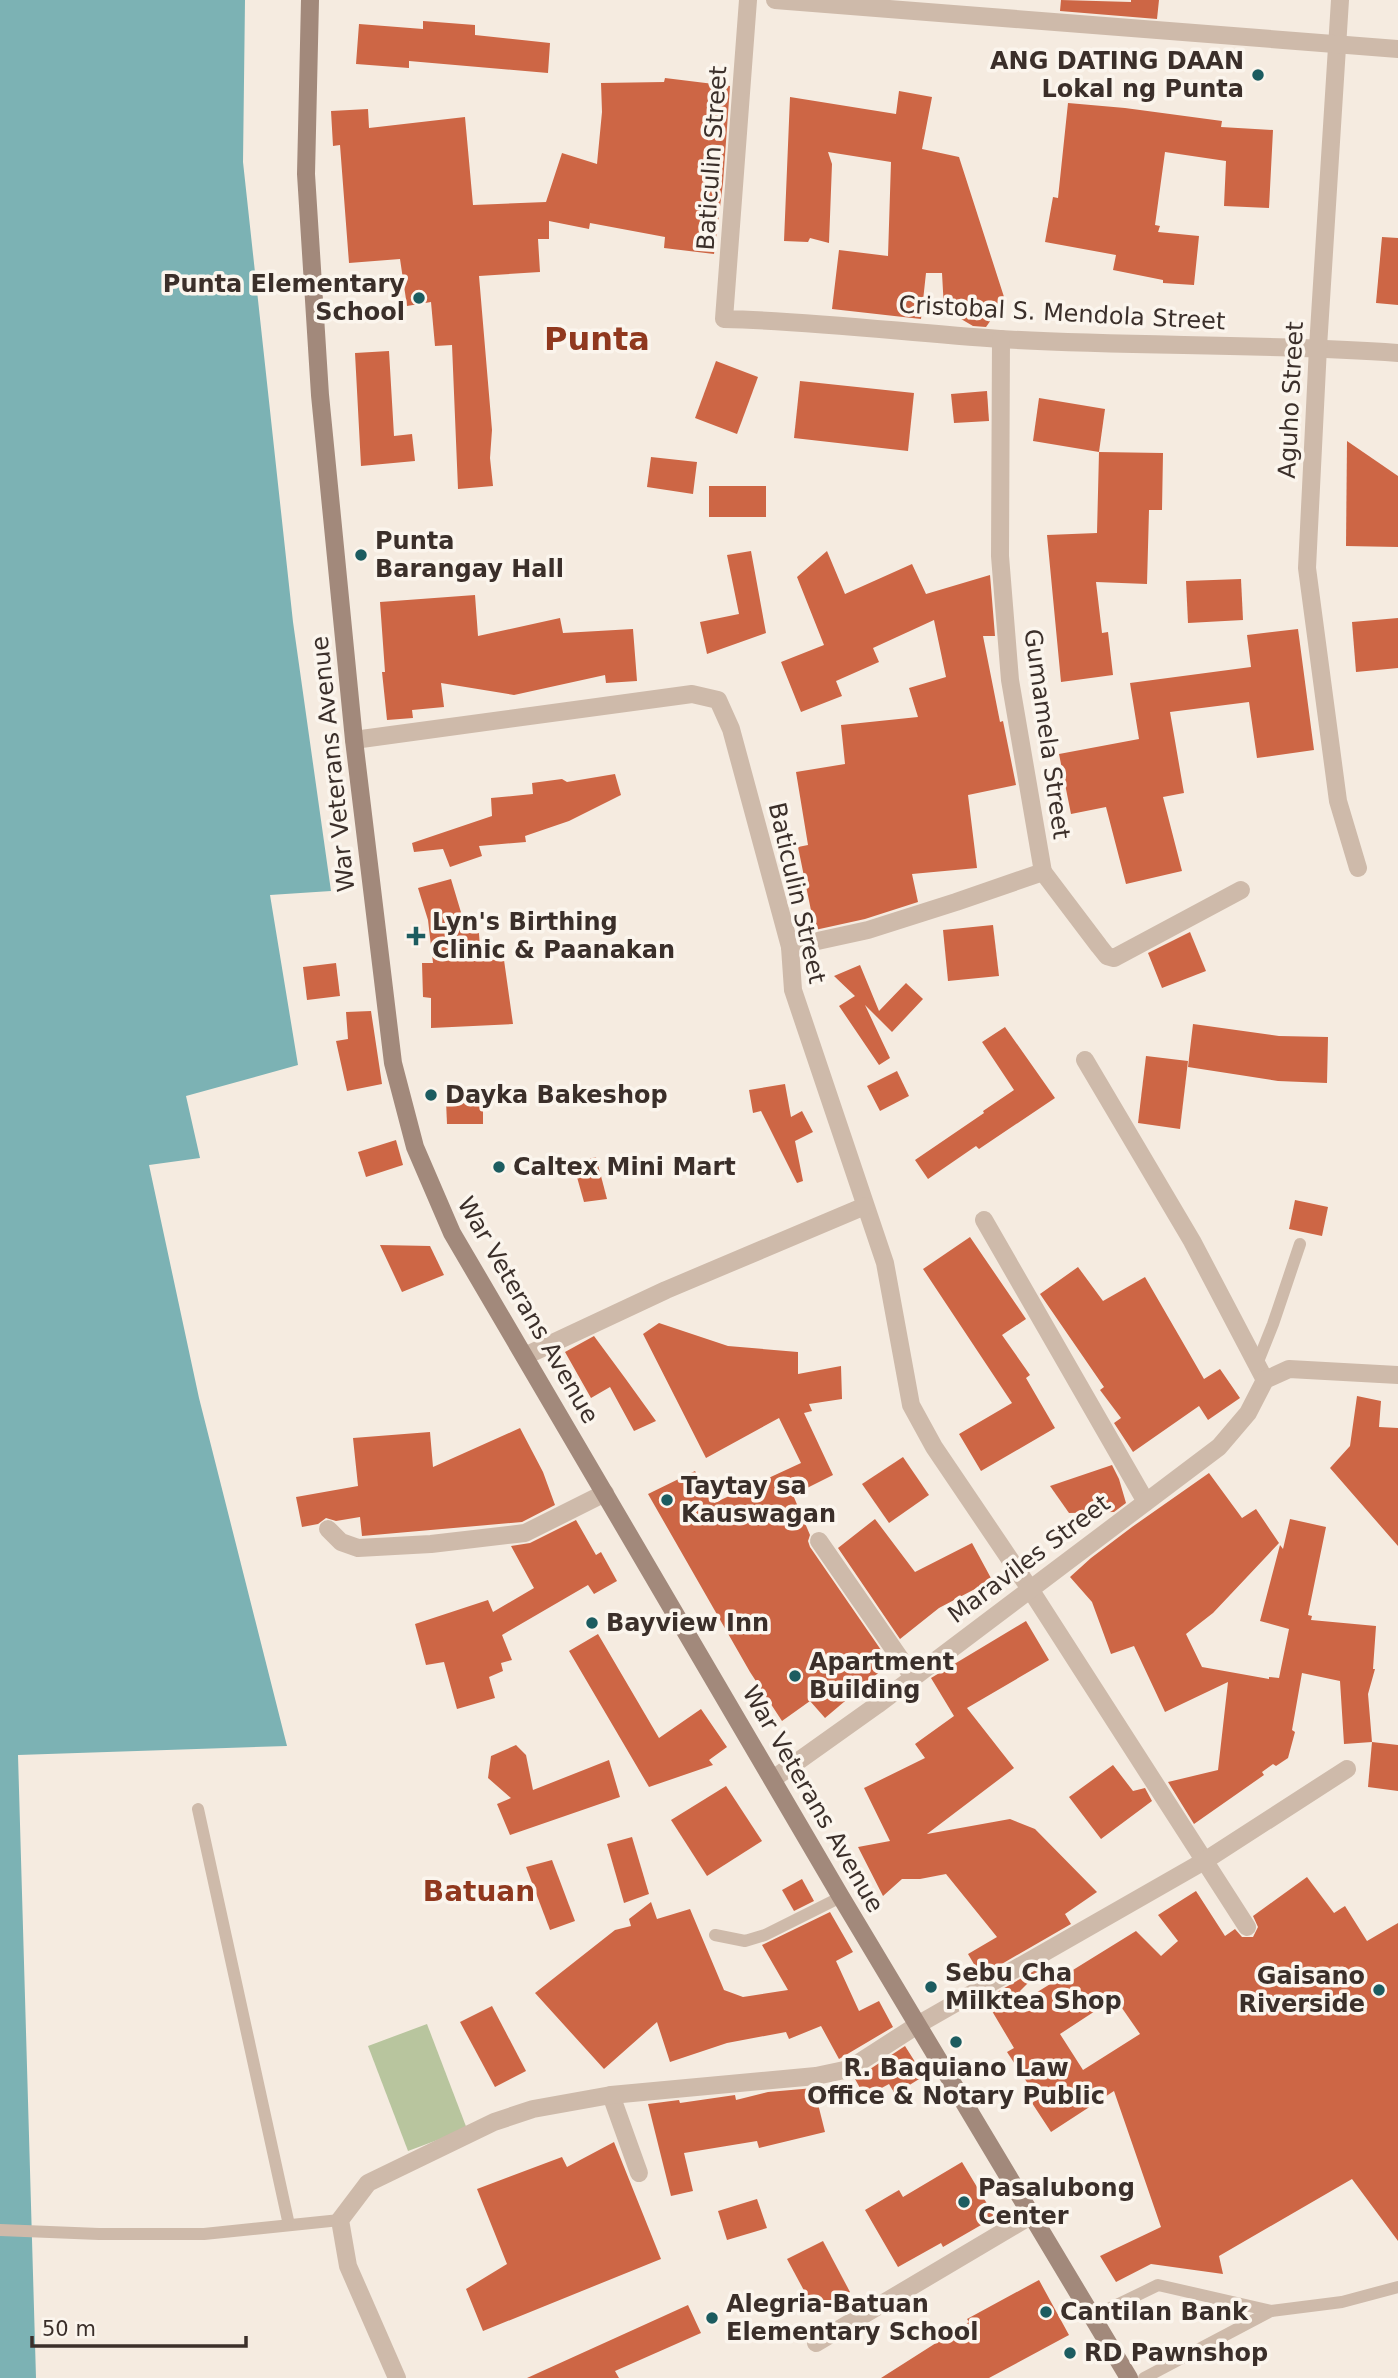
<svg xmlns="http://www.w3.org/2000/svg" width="1398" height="2378" viewBox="0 0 1398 2378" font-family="'DejaVu Sans',sans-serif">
<rect width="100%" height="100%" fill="#f5ebe0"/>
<polygon fill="#b8c59e" points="427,2024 467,2129 408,2151 368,2046"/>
<polygon fill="#7cb2b4" points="0,0 245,0 243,162 293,622 331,891 270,895 298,1065 186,1096 200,1158 149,1165 199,1398 287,1746 18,1755 36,2378 0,2378"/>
<g fill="#cd6645" fill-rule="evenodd">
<polygon points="1061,0 1131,2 1131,0 1159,0 1157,19 1060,11"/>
<polygon points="423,21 475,25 475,35 550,43 548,73 409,61 409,68 356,64 359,24 423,29"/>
<polygon points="665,78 730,86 723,183 714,254 664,248 665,237 590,223 589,229 549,221 549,239 538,239 540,272 479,276 492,430 490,458 493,486 458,489 452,345 435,346 431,302 407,306 400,259 349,263 340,145 333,146 331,111 368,109 369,128 465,117 473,205 546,202 562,153 597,164 602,112 601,83 664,82"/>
<polygon points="899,91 932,97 922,149 959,157 1005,300 986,327 973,326 944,309 942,273 926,273 921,319 832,309 839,250 888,256 891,162 828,152 832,164 829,243 810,238 808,242 784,241 790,97 896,114"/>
<polygon points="1068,103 1125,108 1222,121 1221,127 1273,130 1269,208 1224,206 1226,161 1165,152 1155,225 1160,226 1158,232 1199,236 1194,285 1163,283 1163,280 1113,270 1116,255 1045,242 1053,197 1058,198"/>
<polygon points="1382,237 1398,238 1398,305 1376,303"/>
<polygon points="389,351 394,436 412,434 415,461 361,466 355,353"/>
<polygon points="716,361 758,377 737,434 695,418"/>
<polygon points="800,381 914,393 908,451 794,438"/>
<polygon points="987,391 989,421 954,423 951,394"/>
<polygon points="1039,398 1105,409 1099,452 1033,441"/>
<polygon points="1347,441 1398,476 1398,547 1346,546"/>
<polygon points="1099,452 1163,453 1162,510 1149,510 1147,584 1096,582 1102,633 1108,632 1113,675 1061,682 1047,535 1097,533"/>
<polygon points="651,457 697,462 693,494 647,487"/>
<rect x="709" y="486" width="57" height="31"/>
<polygon points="751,551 766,633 707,654 700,622 739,614 727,555"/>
<polygon points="827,551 845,594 912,564 926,594 990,575 995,636 983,636 1000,722 1003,721 1016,785 968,795 977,868 912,874 918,902 865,919 815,930 798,847 808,845 796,772 845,764 841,725 918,717 909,688 946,677 934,620 873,648 879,662 836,681 842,696 801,712 781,662 824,645 797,577"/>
<polygon points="1241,579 1243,620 1188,623 1186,581"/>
<polygon points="475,595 478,636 560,618 563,633 633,629 637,681 606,683 605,675 514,695 441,683 444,707 412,710 413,718 387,720 382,672 385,672 380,602"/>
<polygon points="1398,618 1398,668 1356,672 1352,622"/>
<polygon points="1298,629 1314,750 1257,758 1249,702 1170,712 1184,793 1163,797 1182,871 1126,884 1106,807 1071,814 1059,754 1139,739 1130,683 1251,667 1247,635"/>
<polygon points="615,774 621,795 569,821 525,836 526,842 479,846 482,856 450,867 443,849 414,852 412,843 492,816 491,798 533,794 532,783 562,779 567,782"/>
<polygon points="451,879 463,919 478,922 481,959 504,960 513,1024 431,1028 431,998 423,997 422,963 433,963 428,920 418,888"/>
<polygon points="993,925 999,976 948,981 943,930"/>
<polygon points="1190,932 1206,971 1162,988 1148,953"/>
<polygon points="336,963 340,996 307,1000 303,967"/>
<polygon points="860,965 879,1011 906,983 923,999 892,1032 865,1005 890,1058 879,1065 839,1006 855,996 834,976"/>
<polygon points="371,1011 382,1084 347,1091 336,1041 348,1039 346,1012"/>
<polygon points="1193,1024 1279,1036 1328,1037 1327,1083 1278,1081 1188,1067"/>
<polygon points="1005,1027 1055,1098 979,1149 976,1146 928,1179 915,1160 984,1113 983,1111 1014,1090 982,1042"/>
<polygon points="1146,1056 1188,1061 1180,1129 1138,1123"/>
<polygon points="897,1071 909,1096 880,1111 867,1086"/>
<polygon points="785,1084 791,1117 802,1111 813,1132 795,1141 803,1181 797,1183 761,1111 753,1113 749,1090"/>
<polygon points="446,1101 483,1101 483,1124 447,1124"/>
<polygon points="396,1140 403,1165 366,1177 358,1152"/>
<polygon points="596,1157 607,1199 584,1202 573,1163"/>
<polygon points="1295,1200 1328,1207 1322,1236 1289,1229"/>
<polygon points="970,1237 1026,1319 1002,1335 1030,1375 1026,1378 1055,1428 981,1471 959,1434 1012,1403 923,1269"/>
<polygon points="380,1245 430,1246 444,1275 402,1292"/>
<polygon points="1078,1267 1103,1301 1145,1277 1204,1379 1220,1369 1240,1398 1208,1420 1199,1406 1133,1452 1114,1423 1121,1418 1100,1390 1104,1387 1040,1294"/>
<polygon points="659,1323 728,1346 798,1352 798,1374 841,1366 842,1399 809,1404 812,1411 804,1413 833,1475 793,1495 810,1535 808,1541 810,1547 890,1663 825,1718 810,1701 782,1721 750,1672 648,1494 695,1471 714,1503 801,1463 779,1418 706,1458 643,1334"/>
<polygon points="594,1336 625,1378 656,1421 634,1431 610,1387 591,1398 565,1352"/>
<polygon points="1357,1396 1381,1401 1379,1427 1398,1428 1398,1546 1330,1468 1350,1446"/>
<polygon points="520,1428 543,1472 555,1505 522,1522 362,1536 360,1517 336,1521 326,1518 318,1524 302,1527 296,1497 358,1486 353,1438 430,1432 433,1467"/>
<polygon points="903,1457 929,1495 889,1523 862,1484"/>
<polygon points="1112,1465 1119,1479 1126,1503 1114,1512 1069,1513 1050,1486"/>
<polygon points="1209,1473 1242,1518 1256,1509 1279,1543 1213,1613 1186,1634 1202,1667 1269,1679 1269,1677 1279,1678 1289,1629 1260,1621 1280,1545 1283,1549 1290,1519 1326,1527 1308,1615 1312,1616 1311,1620 1376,1626 1373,1669 1375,1669 1368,1694 1372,1742 1344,1744 1340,1681 1302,1673 1292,1730 1295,1732 1288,1758 1276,1766 1273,1764 1262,1772 1264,1775 1194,1824 1168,1782 1218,1770 1228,1682 1165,1712 1134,1646 1111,1654 1092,1602 1070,1577 1091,1558 1132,1527"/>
<polygon points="875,1519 915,1572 972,1543 992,1580 939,1608 900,1639 838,1548"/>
<polygon points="576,1520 596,1555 601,1552 617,1581 594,1594 588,1585 502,1635 512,1660 501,1663 503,1671 489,1677 495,1698 457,1709 444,1662 426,1665 415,1624 488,1600 493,1612 534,1588 511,1546 530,1543"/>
<polygon points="1026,1621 1049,1660 967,1708 1014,1768 927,1834 1010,1819 1035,1829 1097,1892 1065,1914 1071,1924 981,1976 968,1954 997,1937 946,1874 920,1879 902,1879 883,1896 858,1847 890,1841 864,1788 925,1758 915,1744 954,1716 931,1678"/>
<polygon points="598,1634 659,1738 701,1709 727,1747 709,1760 713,1765 649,1787 569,1651"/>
<polygon points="1372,1742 1398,1745 1398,1791 1368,1787"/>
<polygon points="516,1745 526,1755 533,1790 609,1760 620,1797 510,1835 497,1804 511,1798 488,1778 491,1756"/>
<polygon points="1113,1765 1133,1791 1145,1788 1152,1801 1101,1839 1069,1797"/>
<polygon points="726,1786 762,1841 707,1876 671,1820"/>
<polygon points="632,1837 649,1894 624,1903 607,1844"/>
<polygon points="552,1860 575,1921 550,1930 526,1867"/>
<path d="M1307 1877 1334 1913 1345 1906 1367 1941 1398 1923V2241L1352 2179 1219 2256 1223 2274 1151 2264 1116 2282 1100 2256 1161 2227 1114 2091 1051 2132 1032 2103 1038 2099 1007 2052 1014 2048 989 2006 996 2002 992 1995 1048 1963 1020 1991 1026 1999 1136 1931 1161 1956 1178 1941 1158 1915 1196 1891 1225 1936 1235 1929 1242 1937H1253L1258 1927 1253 1916ZM1115 1998 1140 2034 1083 2070 1060 2034Z"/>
<polygon points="802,1879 814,1901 794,1911 782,1890"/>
<polygon points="651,1902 657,1919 690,1909 724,1990 743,1997 788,1990 762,1945 830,1912 853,1952 836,1961 859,2011 879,2001 893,2027 839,2059 821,2026 789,2039 786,2032 727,2043 670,2062 657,2022 604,2069 535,1993 615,1930 631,1926 629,1919"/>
<polygon points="492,2006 526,2071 495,2087 460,2022"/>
<polygon points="905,2046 924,2076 895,2094 889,2084 865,2097 855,2079"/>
<polygon points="814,2088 825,2132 759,2148 757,2141 684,2153 693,2191 671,2196 648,2104 679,2100 680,2103 735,2095 736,2100 768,2092"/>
<polygon points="614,2142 661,2259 483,2331 466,2289 507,2264 477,2189 562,2157 567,2167"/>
<polygon points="962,2162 995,2217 943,2247 941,2243 898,2267 865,2210 899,2190 903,2197"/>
<polygon points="757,2199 767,2228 727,2240 718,2211"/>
<polygon points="823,2241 850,2292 815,2311 787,2259"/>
<polygon points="1039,2280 1069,2335 989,2378 881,2378 969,2322 967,2319"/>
<polygon points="688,2305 701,2333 615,2371 619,2378 527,2378"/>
</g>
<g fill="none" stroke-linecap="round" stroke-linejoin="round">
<g stroke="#cebaaa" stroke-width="12">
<polyline points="1257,1364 1273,1324 1300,1244"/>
<polyline points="198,1809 289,2225"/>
<polyline points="715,1935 745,1941 765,1935 841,1897"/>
<polyline points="0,2230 99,2234 204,2234 340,2220"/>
<polyline points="1092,2317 1158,2285 1271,2311 1342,2302 1398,2287"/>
<polyline points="1144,2378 1271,2311"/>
</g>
<g stroke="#cebaaa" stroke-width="18">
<path d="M748 0 724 319C817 321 908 333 1000 339 1133 347 1265 343 1398 353"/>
<polyline points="1340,0 1318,347 1307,568 1338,801 1358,868"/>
<polyline points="354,740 692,694 718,700 731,729 790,947 793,990 885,1263 911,1405 934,1447 1030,1589 1247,1927"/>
<polyline points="1043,872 1099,946 1107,956 1114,958 1241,890"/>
<polyline points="790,947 868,930 956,902 1043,872 1010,680 1000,556 1001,339"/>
<polyline points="1085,1060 1192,1241 1265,1380"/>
<polyline points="984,1220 1146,1502"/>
<polyline points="525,1356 666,1290 865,1206"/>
<polyline points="328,1529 341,1542 358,1548 431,1544 525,1533 605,1493"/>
<polyline points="819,1541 913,1677"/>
<polyline points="773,1779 877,1705 1219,1447 1248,1413 1265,1380 1289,1369 1398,1375"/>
<polyline points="611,2095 639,2173"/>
<polyline points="816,2343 1032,2215"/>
<polyline points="397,2378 348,2266 340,2220 368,2183 494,2122 533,2109 611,2095 816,2076 849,2069 919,2024 1206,1860 1347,1769"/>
</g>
<polyline stroke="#cebaaa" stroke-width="18" points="775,0 1398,49"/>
<polyline stroke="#a2897b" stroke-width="18" points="310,0 306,174 320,395 354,740 393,1063 415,1147 452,1233 841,1897 1129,2378"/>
</g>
<g fill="#1c5c60" stroke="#fbf5ed" stroke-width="2.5">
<circle cx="1258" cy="75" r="7"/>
<circle cx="419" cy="298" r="7"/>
<circle cx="361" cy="555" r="7"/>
<path d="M412.5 925.5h7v7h7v7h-7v7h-7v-7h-7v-7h7z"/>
<circle cx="431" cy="1095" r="7"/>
<circle cx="499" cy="1167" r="7"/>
<circle cx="667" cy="1500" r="7"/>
<circle cx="592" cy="1623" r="7"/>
<circle cx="795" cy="1676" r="7"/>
<circle cx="931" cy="1987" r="7"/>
<circle cx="1379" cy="1990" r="7"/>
<circle cx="956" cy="2042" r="7"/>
<circle cx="964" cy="2202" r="7"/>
<circle cx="1046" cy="2312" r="7"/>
<circle cx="712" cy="2318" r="7"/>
<circle cx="1070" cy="2353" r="7"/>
</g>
<g text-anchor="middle" stroke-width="7" stroke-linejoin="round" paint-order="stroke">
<g font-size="24" font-weight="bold" fill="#3b2f2a" stroke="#fbf5ed" text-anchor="start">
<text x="1244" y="69" text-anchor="end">ANG DATING DAAN<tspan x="1244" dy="28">Lokal ng Punta</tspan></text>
<text x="405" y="292" text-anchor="end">Punta Elementary<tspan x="405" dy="28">School</tspan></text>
<text x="375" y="549">Punta<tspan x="375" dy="28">Barangay Hall</tspan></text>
<text x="432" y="930">Lyn's Birthing<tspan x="432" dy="28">Clinic &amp; Paanakan</tspan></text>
<text x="445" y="1103">Dayka Bakeshop</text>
<text x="513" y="1175">Caltex Mini Mart</text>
<text x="681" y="1494">Taytay sa<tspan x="681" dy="28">Kauswagan</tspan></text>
<text x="606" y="1631">Bayview Inn</text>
<text x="809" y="1670">Apartment<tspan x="809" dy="28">Building</tspan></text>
<text x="945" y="1981">Sebu Cha<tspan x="945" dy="28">Milktea Shop</tspan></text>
<text x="1365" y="1984" text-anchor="end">Gaisano<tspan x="1365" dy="28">Riverside</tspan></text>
<text x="956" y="2076" text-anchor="middle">R. Baquiano Law<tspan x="956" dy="28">Office &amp; Notary Public</tspan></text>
<text x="978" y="2196">Pasalubong<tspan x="978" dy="28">Center</tspan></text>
<text x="726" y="2312">Alegria-Batuan<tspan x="726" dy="28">Elementary School</tspan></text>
<text x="1060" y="2320">Cantilan Bank</text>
<text x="1084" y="2361">RD Pawnshop</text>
</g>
<g font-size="24" fill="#3b2f2a" stroke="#fbf5ed">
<text transform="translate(712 158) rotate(-86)" y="8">Baticulin Street</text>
<text transform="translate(1062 313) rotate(3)" y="8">Cristobal S. Mendola Street</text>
<text transform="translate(1291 400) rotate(-87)" y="8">Aguho Street</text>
<text transform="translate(1047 734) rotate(82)" y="8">Gumamela Street</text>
<text transform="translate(333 764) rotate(-96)" y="8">War Veterans Avenue</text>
<text transform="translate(797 893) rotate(77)" y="8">Baticulin Street</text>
<text transform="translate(528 1310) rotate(60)" y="8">War Veterans Avenue</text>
<text transform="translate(1029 1559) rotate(-37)" y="8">Maraviles Street</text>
<text transform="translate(813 1799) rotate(60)" y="8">War Veterans Avenue</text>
</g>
<g font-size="28" font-weight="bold" fill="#90381e" stroke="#fbf5ed">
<text x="479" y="1901">Batuan</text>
</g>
<g font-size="32" font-weight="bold" fill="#90381e" stroke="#fbf5ed">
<text x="597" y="350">Punta</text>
</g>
</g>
<path d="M32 2336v10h214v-10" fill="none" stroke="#3b2f2a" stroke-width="3.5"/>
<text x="42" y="2336" font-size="21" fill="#3b2f2a" stroke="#fbf5ed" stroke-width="5" paint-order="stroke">50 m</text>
</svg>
